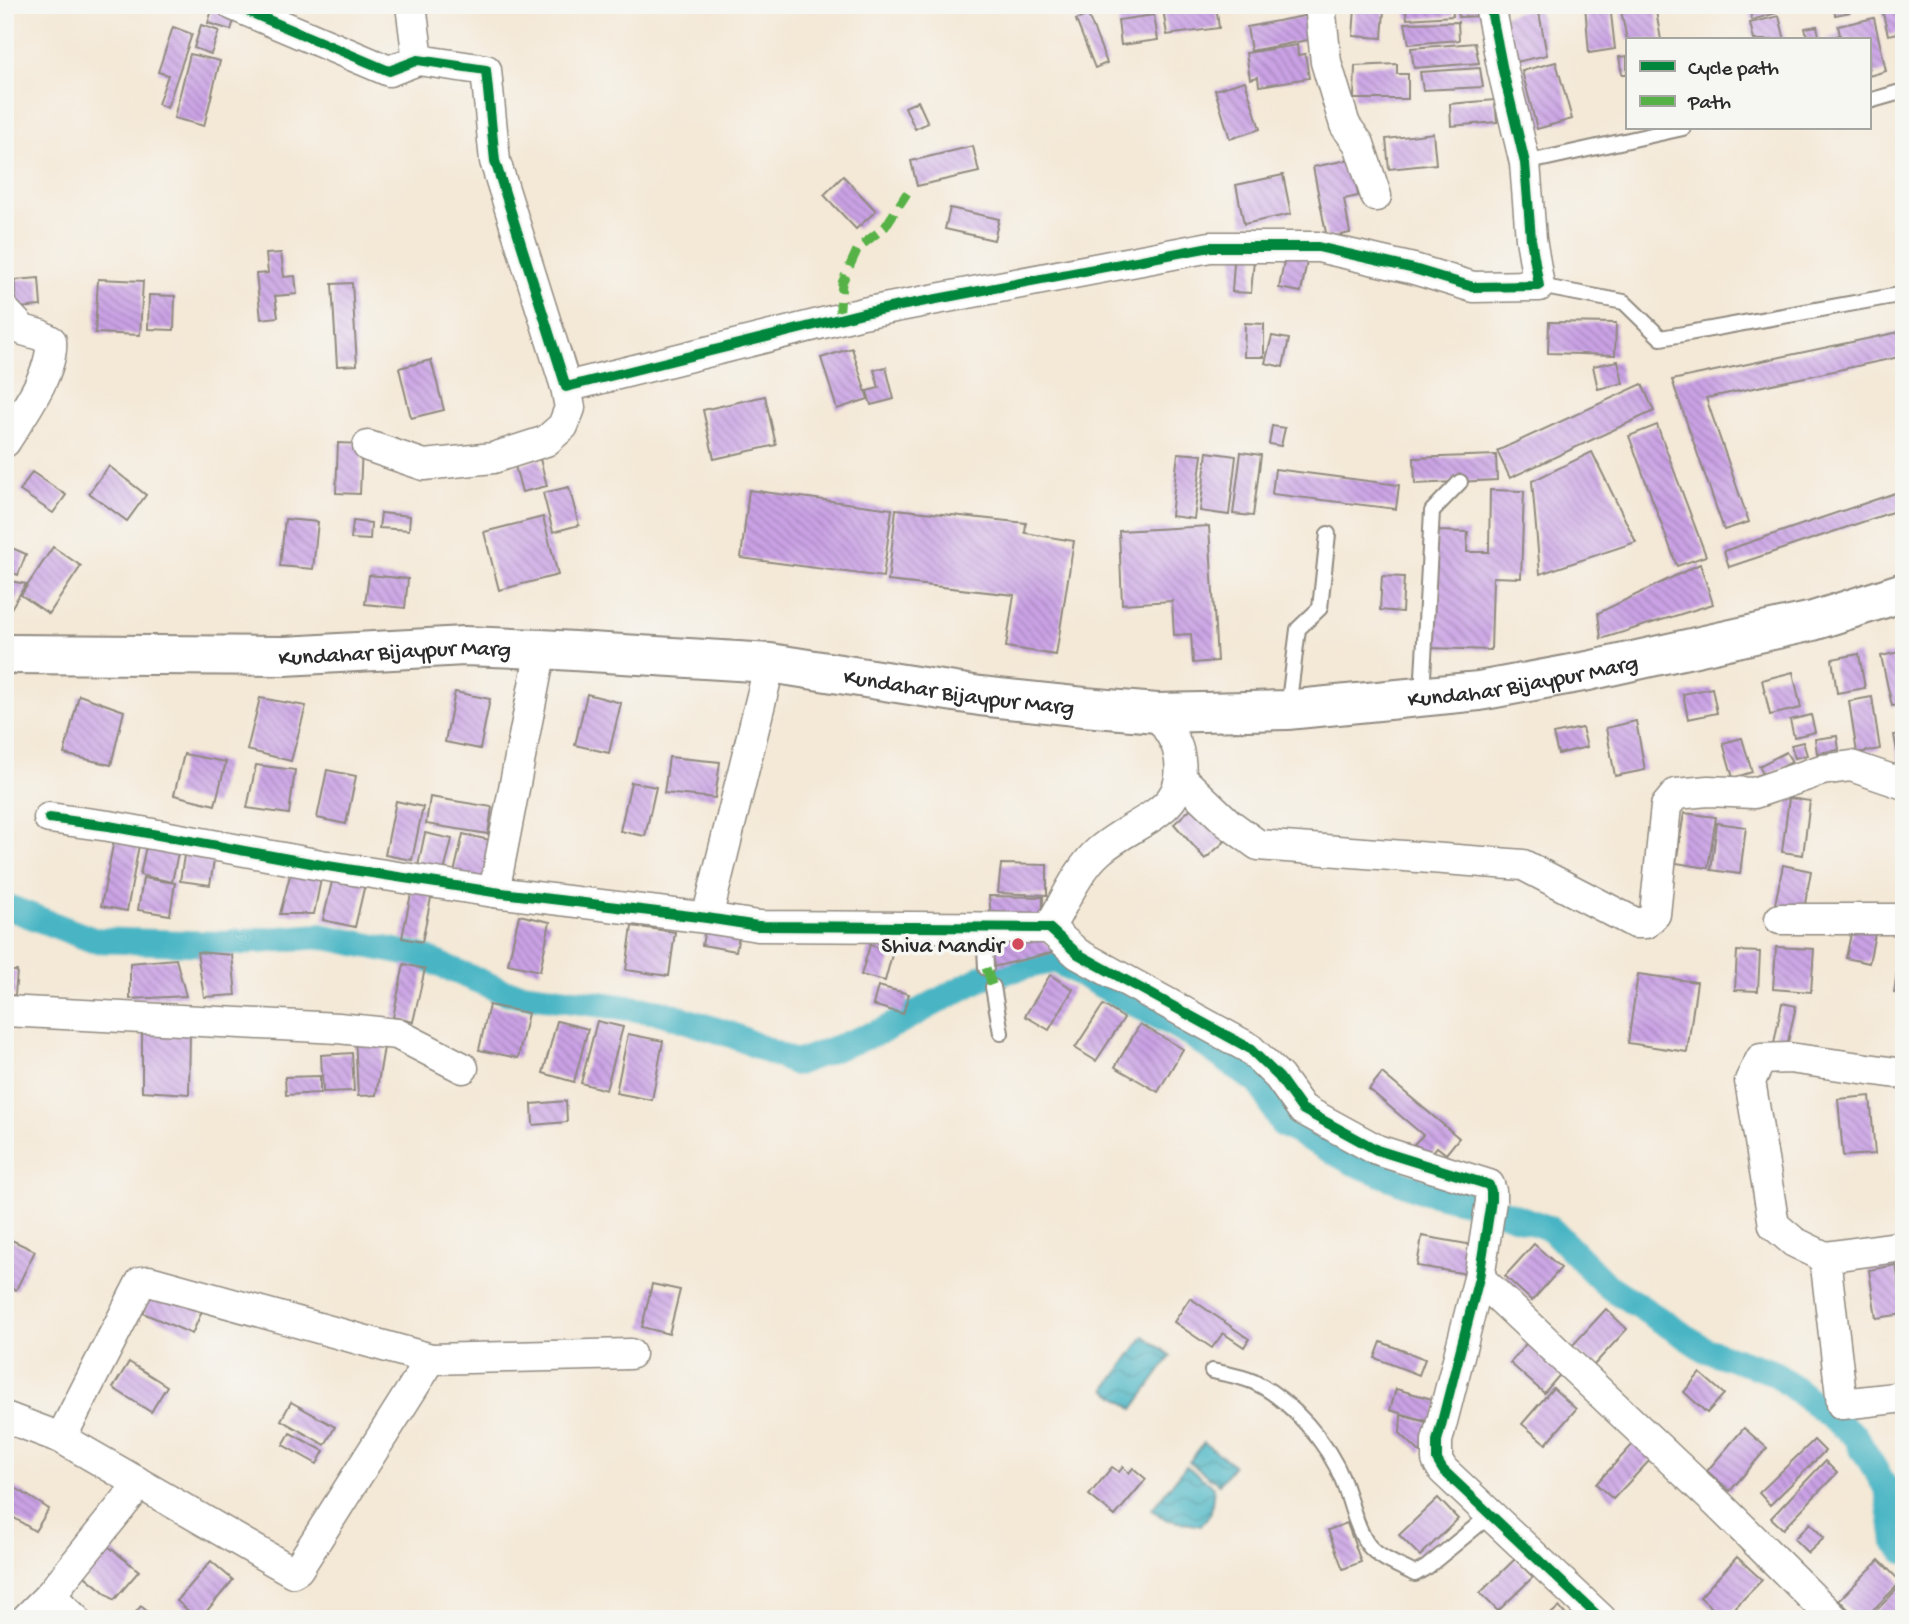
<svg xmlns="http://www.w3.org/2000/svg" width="1909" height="1624" viewBox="0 0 1909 1624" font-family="'Gochi Hand',sans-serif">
<defs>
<pattern id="water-waves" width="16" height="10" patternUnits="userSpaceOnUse" patternTransform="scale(1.75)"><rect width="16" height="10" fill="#48b5c4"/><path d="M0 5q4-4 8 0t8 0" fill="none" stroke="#3c939f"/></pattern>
<pattern id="building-back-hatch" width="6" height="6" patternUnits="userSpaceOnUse" patternTransform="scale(1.75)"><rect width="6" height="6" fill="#caa2e5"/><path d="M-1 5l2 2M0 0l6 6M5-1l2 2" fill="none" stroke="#a484ba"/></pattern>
</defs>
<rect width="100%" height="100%" fill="#f6f6f2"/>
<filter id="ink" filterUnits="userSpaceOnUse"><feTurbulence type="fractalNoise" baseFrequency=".0143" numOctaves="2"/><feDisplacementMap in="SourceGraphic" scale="14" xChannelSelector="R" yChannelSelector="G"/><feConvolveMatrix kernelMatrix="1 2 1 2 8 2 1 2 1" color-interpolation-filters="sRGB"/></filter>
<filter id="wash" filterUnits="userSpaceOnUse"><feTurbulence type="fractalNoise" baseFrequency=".00686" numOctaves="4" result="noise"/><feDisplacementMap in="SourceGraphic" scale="28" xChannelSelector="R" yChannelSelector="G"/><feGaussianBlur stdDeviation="1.57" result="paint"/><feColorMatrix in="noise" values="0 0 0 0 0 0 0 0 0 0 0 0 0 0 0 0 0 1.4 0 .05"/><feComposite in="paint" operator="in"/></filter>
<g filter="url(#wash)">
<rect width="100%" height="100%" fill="#f4e8d6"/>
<g fill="url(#water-waves)" stroke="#3a7078" stroke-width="2">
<polygon points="1144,1336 1171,1356 1133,1409 1106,1389"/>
<polygon points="1204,1443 1234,1465 1219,1484 1189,1462"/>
<polygon points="1186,1466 1214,1487 1211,1512 1201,1526 1164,1519 1152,1509"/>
</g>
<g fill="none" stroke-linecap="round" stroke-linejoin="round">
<polyline stroke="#48b5c4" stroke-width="26" points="5,906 93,940 217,944 321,936 420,956 505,992 660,1012 732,1035 796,1063 884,1030 985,976 1055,960 1190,1034 1261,1085 1282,1124 1354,1163 1418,1189 1492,1208 1551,1229 1605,1284 1706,1350 1775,1373 1855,1436 1887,1489 1895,1540 1904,1551"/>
</g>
<g id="blocks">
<g fill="url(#building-back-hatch)">
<polygon points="1191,5 1216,5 1219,28 1167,35 1163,9"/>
<polygon points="1405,5 1452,5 1453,16 1407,19"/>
<polygon points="1457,5 1483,5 1485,16 1459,17"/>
<polygon points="1585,5 1610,5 1615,49 1589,53"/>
<polygon points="1620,5 1655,5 1661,40 1627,40"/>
<polygon points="1748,5 1774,5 1776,13 1752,20"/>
<polygon points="1834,5 1850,5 1851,12 1835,15"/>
<polygon points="1881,5 1904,5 1904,32 1888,35"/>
<polygon points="1538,7 1547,55 1512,63 1502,16"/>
<polygon points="1355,8 1384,10 1382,38 1353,36"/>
<polygon points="212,10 235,17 231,30 208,23"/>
<polygon points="1088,15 1107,63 1095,68 1076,20"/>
<polygon points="1154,15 1158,40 1121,45 1118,20"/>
<polygon points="1309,15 1313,39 1251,51 1247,27"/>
<polygon points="1779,16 1785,40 1754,40 1750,23"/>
<polygon points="1874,18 1886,71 1869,76 1869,40 1824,39 1840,35 1838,26"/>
<polygon points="1458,22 1459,40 1409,44 1405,23"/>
<polygon points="201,25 219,31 211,54 194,48"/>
<polygon points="1817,26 1820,40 1808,40 1805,28"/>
<polygon points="173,27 192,34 167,108 158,104 168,75 158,72"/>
<polygon points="1475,43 1479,63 1414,68 1411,48"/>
<polygon points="1297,45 1298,55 1305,54 1309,78 1259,86 1258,77 1250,79 1246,53"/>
<polygon points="190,54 220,61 204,126 174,118"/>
<polygon points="1627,56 1627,74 1622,74 1619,57"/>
<polygon points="1556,62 1572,119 1537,129 1522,71"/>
<polygon points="1397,64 1397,74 1408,74 1408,99 1354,99 1355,66"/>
<polygon points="1480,68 1483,87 1423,90 1420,72"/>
<polygon points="1245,81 1260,129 1230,139 1215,90"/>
<polygon points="1495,100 1497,122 1451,126 1450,104"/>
<polygon points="918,101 928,123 915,129 905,107"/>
<polygon points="1433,133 1436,164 1389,169 1386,139"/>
<polygon points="973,146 979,172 917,186 911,161"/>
<polygon points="1352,159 1358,196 1344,199 1350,233 1327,238 1313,167"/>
<polygon points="1283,175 1291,214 1244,224 1236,185"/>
<polygon points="843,176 876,211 856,229 824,195"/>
<polygon points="950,208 999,219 994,240 945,229"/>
<polygon points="1235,248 1255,249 1251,293 1232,292"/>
<polygon points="1286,251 1308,256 1301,292 1279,288"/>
<polygon points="281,253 284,277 295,276 297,294 275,296 278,317 261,319 256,274 268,273 266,254"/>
<polygon points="39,278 41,306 17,308 15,280"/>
<polygon points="98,279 143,281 140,335 95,333"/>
<polygon points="352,283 357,365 337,366 332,284"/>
<polygon points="149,295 175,296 174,330 148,329"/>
<polygon points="1549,322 1616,323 1615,355 1548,353"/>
<polygon points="1245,323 1264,324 1264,357 1244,357"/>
<polygon points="1904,331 1904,356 1706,398 1749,522 1724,530 1672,380"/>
<polygon points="1272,336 1289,339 1283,367 1265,363"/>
<polygon points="852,348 868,399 837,409 821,358"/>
<polygon points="431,360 444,410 411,418 399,368"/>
<polygon points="1618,361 1623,383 1598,389 1593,366"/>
<polygon points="886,367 894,399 871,405 867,391 879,388 874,370"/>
<polygon points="1642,384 1654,411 1510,478 1497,451"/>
<polygon points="765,396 776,445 714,459 703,410"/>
<polygon points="1657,425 1706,556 1677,566 1629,436"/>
<polygon points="1272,426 1285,428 1281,446 1269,444"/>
<polygon points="338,443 362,444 360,494 336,493"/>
<polygon points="1207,452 1236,456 1229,515 1200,511"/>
<polygon points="1241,452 1261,455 1253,516 1233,514"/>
<polygon points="1592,452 1636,542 1540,574 1532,481"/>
<polygon points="1178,453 1202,455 1194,519 1171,516"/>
<polygon points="1496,455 1497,480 1415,484 1414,458"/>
<polygon points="540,459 547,486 522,492 515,466"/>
<polygon points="109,466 146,495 127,521 89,493"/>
<polygon points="1275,469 1399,485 1396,509 1272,494"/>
<polygon points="32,472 66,495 53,513 20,491"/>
<polygon points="569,487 579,525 553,532 543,493"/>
<polygon points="749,490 892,509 883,577 741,558"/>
<polygon points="1490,490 1524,491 1521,578 1493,577 1491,650 1432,648 1436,531 1468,532 1467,552 1489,552"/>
<polygon points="1904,490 1904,508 1729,567 1724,551"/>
<polygon points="896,509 1026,523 1025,533 1074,541 1056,655 1006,647 1014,595 888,581"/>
<polygon points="381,513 410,516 409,530 379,528"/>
<polygon points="543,517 558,575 499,590 484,532"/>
<polygon points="285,519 318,522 313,569 280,566"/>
<polygon points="353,521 371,523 370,540 351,539"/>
<polygon points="1209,526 1217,661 1193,663 1191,634 1174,635 1172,601 1122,604 1119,531"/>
<polygon points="5,545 26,554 18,575 5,570"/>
<polygon points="53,547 81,566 49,614 21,595"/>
<polygon points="1700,564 1713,604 1601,639 1598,613"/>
<polygon points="369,575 408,579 405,608 365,604"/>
<polygon points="1382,576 1404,577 1402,612 1380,610"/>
<polygon points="5,580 26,584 5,618"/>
<polygon points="1904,651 1904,704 1892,706 1881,656"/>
<polygon points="1859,654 1865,688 1837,693 1832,659"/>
<polygon points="1793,672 1801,708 1770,715 1762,680"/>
<polygon points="1712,688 1717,713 1688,719 1683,694"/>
<polygon points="455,692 490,699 480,749 445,742"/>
<polygon points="587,694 621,703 609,753 575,745"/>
<polygon points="79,695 124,711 111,765 64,754"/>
<polygon points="1872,697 1880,749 1857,753 1849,701"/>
<polygon points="260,698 306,706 291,761 247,750"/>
<polygon points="1811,715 1815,732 1794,737 1790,720"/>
<polygon points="1636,721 1645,770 1615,776 1606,728"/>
<polygon points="1582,728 1587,747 1558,754 1553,734"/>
<polygon points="1904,733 1904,761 1899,762 1894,735"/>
<polygon points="1837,736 1839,750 1817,753 1815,739"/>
<polygon points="1742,738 1752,772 1733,778 1723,743"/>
<polygon points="1803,742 1807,755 1795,758 1791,745"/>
<polygon points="1786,752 1792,762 1764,776 1759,766"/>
<polygon points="184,754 226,762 215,805 174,795"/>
<polygon points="669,757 720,762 715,798 664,793"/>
<polygon points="256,765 295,770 289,814 247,808"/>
<polygon points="327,770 356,776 346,824 317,818"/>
<polygon points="631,782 656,787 645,836 620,831"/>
<polygon points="430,797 492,807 488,834 426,824"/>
<polygon points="1789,798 1810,801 1803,855 1782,852"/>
<polygon points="396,801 423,807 412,860 385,855"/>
<polygon points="1198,802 1230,837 1205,859 1174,824"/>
<polygon points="1684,813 1716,817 1708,868 1676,863"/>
<polygon points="1717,823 1746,827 1740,874 1711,870"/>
<polygon points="425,833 452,839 444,872 418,866"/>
<polygon points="463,834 498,842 489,881 454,873"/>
<polygon points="114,840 139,845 127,911 101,906"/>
<polygon points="147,841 179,848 172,882 140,875"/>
<polygon points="185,849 215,854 210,885 180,881"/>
<polygon points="1001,864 1047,865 1047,895 998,893"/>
<polygon points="1783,865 1811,871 1804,909 1775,904"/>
<polygon points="291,871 322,874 314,914 280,914"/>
<polygon points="334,873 366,880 355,927 323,920"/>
<polygon points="143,878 175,883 170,915 138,910"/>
<polygon points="412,889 432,893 422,942 402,938"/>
<polygon points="989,896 1043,897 1042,924 992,926"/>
<polygon points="519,915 550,922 540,971 508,964"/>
<polygon points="706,924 740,930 736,951 702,945"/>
<polygon points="1853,924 1876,929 1869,963 1846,958"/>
<polygon points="632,926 675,932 669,976 626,970"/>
<polygon points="989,935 1038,936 1055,952 989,968"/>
<polygon points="1902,935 1904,935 1904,995 1894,993"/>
<polygon points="870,945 893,951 885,981 861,975"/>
<polygon points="1776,947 1814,949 1811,992 1773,989"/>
<polygon points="1737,951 1760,952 1758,991 1735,990"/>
<polygon points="197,952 232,955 236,995 204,997"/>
<polygon points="176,959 186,996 130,999 130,963"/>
<polygon points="404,964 425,969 413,1022 393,1017"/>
<polygon points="5,971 17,971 15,995 5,996"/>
<polygon points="1638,974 1697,982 1687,1052 1628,1043"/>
<polygon points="1050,975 1073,989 1049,1030 1025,1016"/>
<polygon points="878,986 909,994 903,1014 873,1005"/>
<polygon points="1782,1003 1796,1006 1787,1046 1774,1043"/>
<polygon points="489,1005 528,1013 518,1058 479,1050"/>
<polygon points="1103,1005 1124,1018 1096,1061 1075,1048"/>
<polygon points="557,1021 588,1029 574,1082 543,1073"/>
<polygon points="597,1021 623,1027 606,1090 581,1083"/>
<polygon points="1140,1024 1183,1049 1158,1092 1115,1067"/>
<polygon points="142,1029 190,1030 189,1094 142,1091"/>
<polygon points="628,1034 663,1041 652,1100 616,1093"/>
<polygon points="355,1036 385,1041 376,1095 358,1096"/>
<polygon points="352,1053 354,1091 323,1092 321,1055"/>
<polygon points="1382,1073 1459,1138 1446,1154 1437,1147 1429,1157 1414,1144 1423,1135 1369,1089"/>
<polygon points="320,1076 320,1093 286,1095 285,1077"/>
<polygon points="1870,1096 1875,1154 1843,1156 1838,1099"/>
<polygon points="566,1101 567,1122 533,1125 532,1104"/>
<polygon points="1422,1236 1473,1245 1468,1274 1417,1266"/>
<polygon points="5,1237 35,1251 16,1290 5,1285"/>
<polygon points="1534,1244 1561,1268 1532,1301 1505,1276"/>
<polygon points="1896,1265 1904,1314 1876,1318 1869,1270"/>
<polygon points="652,1284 680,1290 669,1334 642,1327"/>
<polygon points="154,1288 203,1309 192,1334 143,1313"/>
<polygon points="1190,1298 1249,1339 1244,1347 1223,1333 1212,1348 1174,1322"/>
<polygon points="1606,1309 1627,1329 1593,1366 1572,1346"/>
<polygon points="1529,1340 1564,1370 1544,1393 1510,1363"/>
<polygon points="1381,1342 1425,1359 1419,1375 1375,1358"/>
<polygon points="129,1362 167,1386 151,1412 113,1388"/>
<polygon points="1700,1373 1724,1394 1707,1413 1684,1392"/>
<polygon points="1553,1388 1576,1409 1546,1444 1522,1424"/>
<polygon points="1396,1389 1439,1401 1433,1423 1390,1410"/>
<polygon points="291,1402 335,1427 325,1445 281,1420"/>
<polygon points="1401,1415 1429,1423 1421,1453 1400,1433"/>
<polygon points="1744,1428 1767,1448 1730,1491 1707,1471"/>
<polygon points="290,1433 324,1451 317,1464 283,1445"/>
<polygon points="1814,1440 1825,1451 1770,1505 1759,1493"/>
<polygon points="1635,1442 1652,1458 1613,1499 1596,1484"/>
<polygon points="1825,1461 1837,1473 1783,1529 1771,1518"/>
<polygon points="1112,1467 1119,1472 1123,1467 1129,1473 1133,1468 1146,1479 1115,1516 1089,1495"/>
<polygon points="14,1487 49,1509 35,1531 5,1512 5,1502"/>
<polygon points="1438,1498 1458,1519 1420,1556 1399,1535"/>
<polygon points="1347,1523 1361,1562 1343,1569 1328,1530"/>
<polygon points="1810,1523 1824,1538 1808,1553 1794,1539"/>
<polygon points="104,1543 139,1571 114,1600 80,1572"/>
<polygon points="1737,1557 1762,1580 1724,1619 1700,1597"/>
<polygon points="1515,1559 1533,1577 1498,1611 1480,1593"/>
<polygon points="1879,1560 1901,1582 1864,1619 1858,1619 1839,1600"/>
<polygon points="211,1561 233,1580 200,1619 198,1619 177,1601"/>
<polygon points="1904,1582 1904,1619 1868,1619"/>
<polygon points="141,1606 156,1619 130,1619"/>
<polygon points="1559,1607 1569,1619 1545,1619"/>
</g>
</g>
</g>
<g filter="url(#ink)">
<use href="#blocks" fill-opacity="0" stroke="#908a80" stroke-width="2"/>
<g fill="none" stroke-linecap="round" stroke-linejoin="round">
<g stroke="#908a80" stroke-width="18">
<g id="service">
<polyline points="1869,101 1904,91"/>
<polyline points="1525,163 1683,128"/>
<polyline points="1539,286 1624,302 1661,338 1904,294"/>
<polyline points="1422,695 1432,511 1460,482"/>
<polyline points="1288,709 1298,629 1320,608 1328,534"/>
<polyline points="984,928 986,968"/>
<polyline points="993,987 1001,1033"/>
<path d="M1212 1371C1226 1374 1241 1376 1254 1382 1290 1399 1329 1444 1343 1481 1350 1499 1357 1532 1369 1546 1380 1559 1400 1566 1415 1574L1427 1567 1490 1515"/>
</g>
</g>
<g stroke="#908a80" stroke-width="33">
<g id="minor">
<polyline points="233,5 389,71 418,60 486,70 495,161 566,387 863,313 1210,247 1318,247 1414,269 1473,287 1539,286 1531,239 1525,163 1503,71 1490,5"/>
<polyline points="411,5 418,60"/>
<polyline points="1320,5 1326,62 1345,125 1359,144 1376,196"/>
<path d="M5 311 23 330 40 335 51 341C54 372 21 416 5 442"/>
<polyline points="368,446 424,465 493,458 546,441 563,426 570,408 566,387"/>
<polyline points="1182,779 1228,823 1258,845 1523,865 1635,923 1646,923 1655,914 1666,806 1676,794 1708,791 1754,793 1822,770 1851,766 1904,784"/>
<polyline points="49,818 109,826 321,865 494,892 707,918 758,926 1049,928 1078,954 1249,1048 1279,1077 1302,1109 1377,1150 1489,1185 1491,1191 1491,1201 1479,1278 1437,1441 1437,1460 1443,1470 1601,1619"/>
<polyline points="494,892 541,649"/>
<polyline points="707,918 770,663"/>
<polyline points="1780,919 1904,919"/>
<path d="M1049 928C1063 905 1078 869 1099 851 1136 818 1194 813 1178 750 1175 738 1164 724 1157 713"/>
<polyline points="5,1011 338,1028 397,1034 463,1068"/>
<polyline points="1904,1074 1789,1058 1761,1059 1750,1081 1774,1225 1794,1242 1825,1257 1842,1404 1904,1397"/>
<polyline points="1825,1257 1904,1246"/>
<polyline points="1479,1278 1719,1505 1834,1619"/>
<polyline points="5,1417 61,1438 293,1572 298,1569 431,1359"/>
<polyline points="61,1438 141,1282 149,1281 431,1359 630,1354"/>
<polyline points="50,1595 75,1619"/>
<polyline points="26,1619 50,1595 129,1497 136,1481"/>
</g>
</g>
<g stroke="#908a80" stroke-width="42">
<g id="secondary">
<path id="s1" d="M5 654 285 656 464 646 541 649 770 663 980 696 1084 707 1157 713 1287 710 1479 691 1588 671 1813 621 1904 592"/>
</g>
</g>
<use href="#service" stroke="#fff" stroke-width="14"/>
<use href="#minor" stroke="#fff" stroke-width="30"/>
<use href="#secondary" stroke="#fff" stroke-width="38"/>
<g stroke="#56b246" stroke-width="9" stroke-dasharray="18 9" stroke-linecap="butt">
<polyline points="839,319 842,283 858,248 885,227 907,193"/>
<polyline points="986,968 993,987"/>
</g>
<g stroke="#f6f6f2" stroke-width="15">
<g id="cycleway">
<polyline points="233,5 389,71 418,60 486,70 495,161 566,387 863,313 1210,247 1318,247 1414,269 1473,287 1539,286 1531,239 1525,163 1503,71 1490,5"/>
<polyline points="49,818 109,826 321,865 494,892 707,918 758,926 1049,928 1078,954 1249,1048 1279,1077 1302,1109 1377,1150 1489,1185 1491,1191 1491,1201 1479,1278 1437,1441 1437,1460 1443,1470 1601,1619"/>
</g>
</g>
<use href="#cycleway" stroke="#00873e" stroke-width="10"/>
</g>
</g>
<circle fill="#d1495b" stroke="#f6f6f2" stroke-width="2.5" cx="1018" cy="944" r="7"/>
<g text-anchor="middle" stroke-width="7" stroke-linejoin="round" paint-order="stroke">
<g font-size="23" fill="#2b2b2b" stroke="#f6f6f2">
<text dy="8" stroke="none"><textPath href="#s1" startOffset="390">Kundahar Bijaypur Marg</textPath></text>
<text dy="8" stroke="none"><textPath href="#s1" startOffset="1524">Kundahar Bijaypur Marg</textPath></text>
<text dy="8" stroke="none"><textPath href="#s1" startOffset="957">Kundahar Bijaypur Marg</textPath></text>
</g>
<g font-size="23" fill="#2b2b2b" stroke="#f6f6f2" text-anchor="end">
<text x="1004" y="952">Shiva Mandir</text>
</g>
</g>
<rect width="1909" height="1624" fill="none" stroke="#f6f6f2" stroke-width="28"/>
<rect x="1626" y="38" width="245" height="91" fill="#f6f6f2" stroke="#a5a5a2" stroke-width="2"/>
<rect x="1640" y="61" width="35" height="10" fill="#00873e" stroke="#a5a5a2" stroke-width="2"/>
<text x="1688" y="74" font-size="21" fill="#2b2b2b">Cycle path</text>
<rect x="1640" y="96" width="35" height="10" fill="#56b246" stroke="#a5a5a2" stroke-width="2"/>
<text x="1688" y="108" font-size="21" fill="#2b2b2b">Path</text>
</svg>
